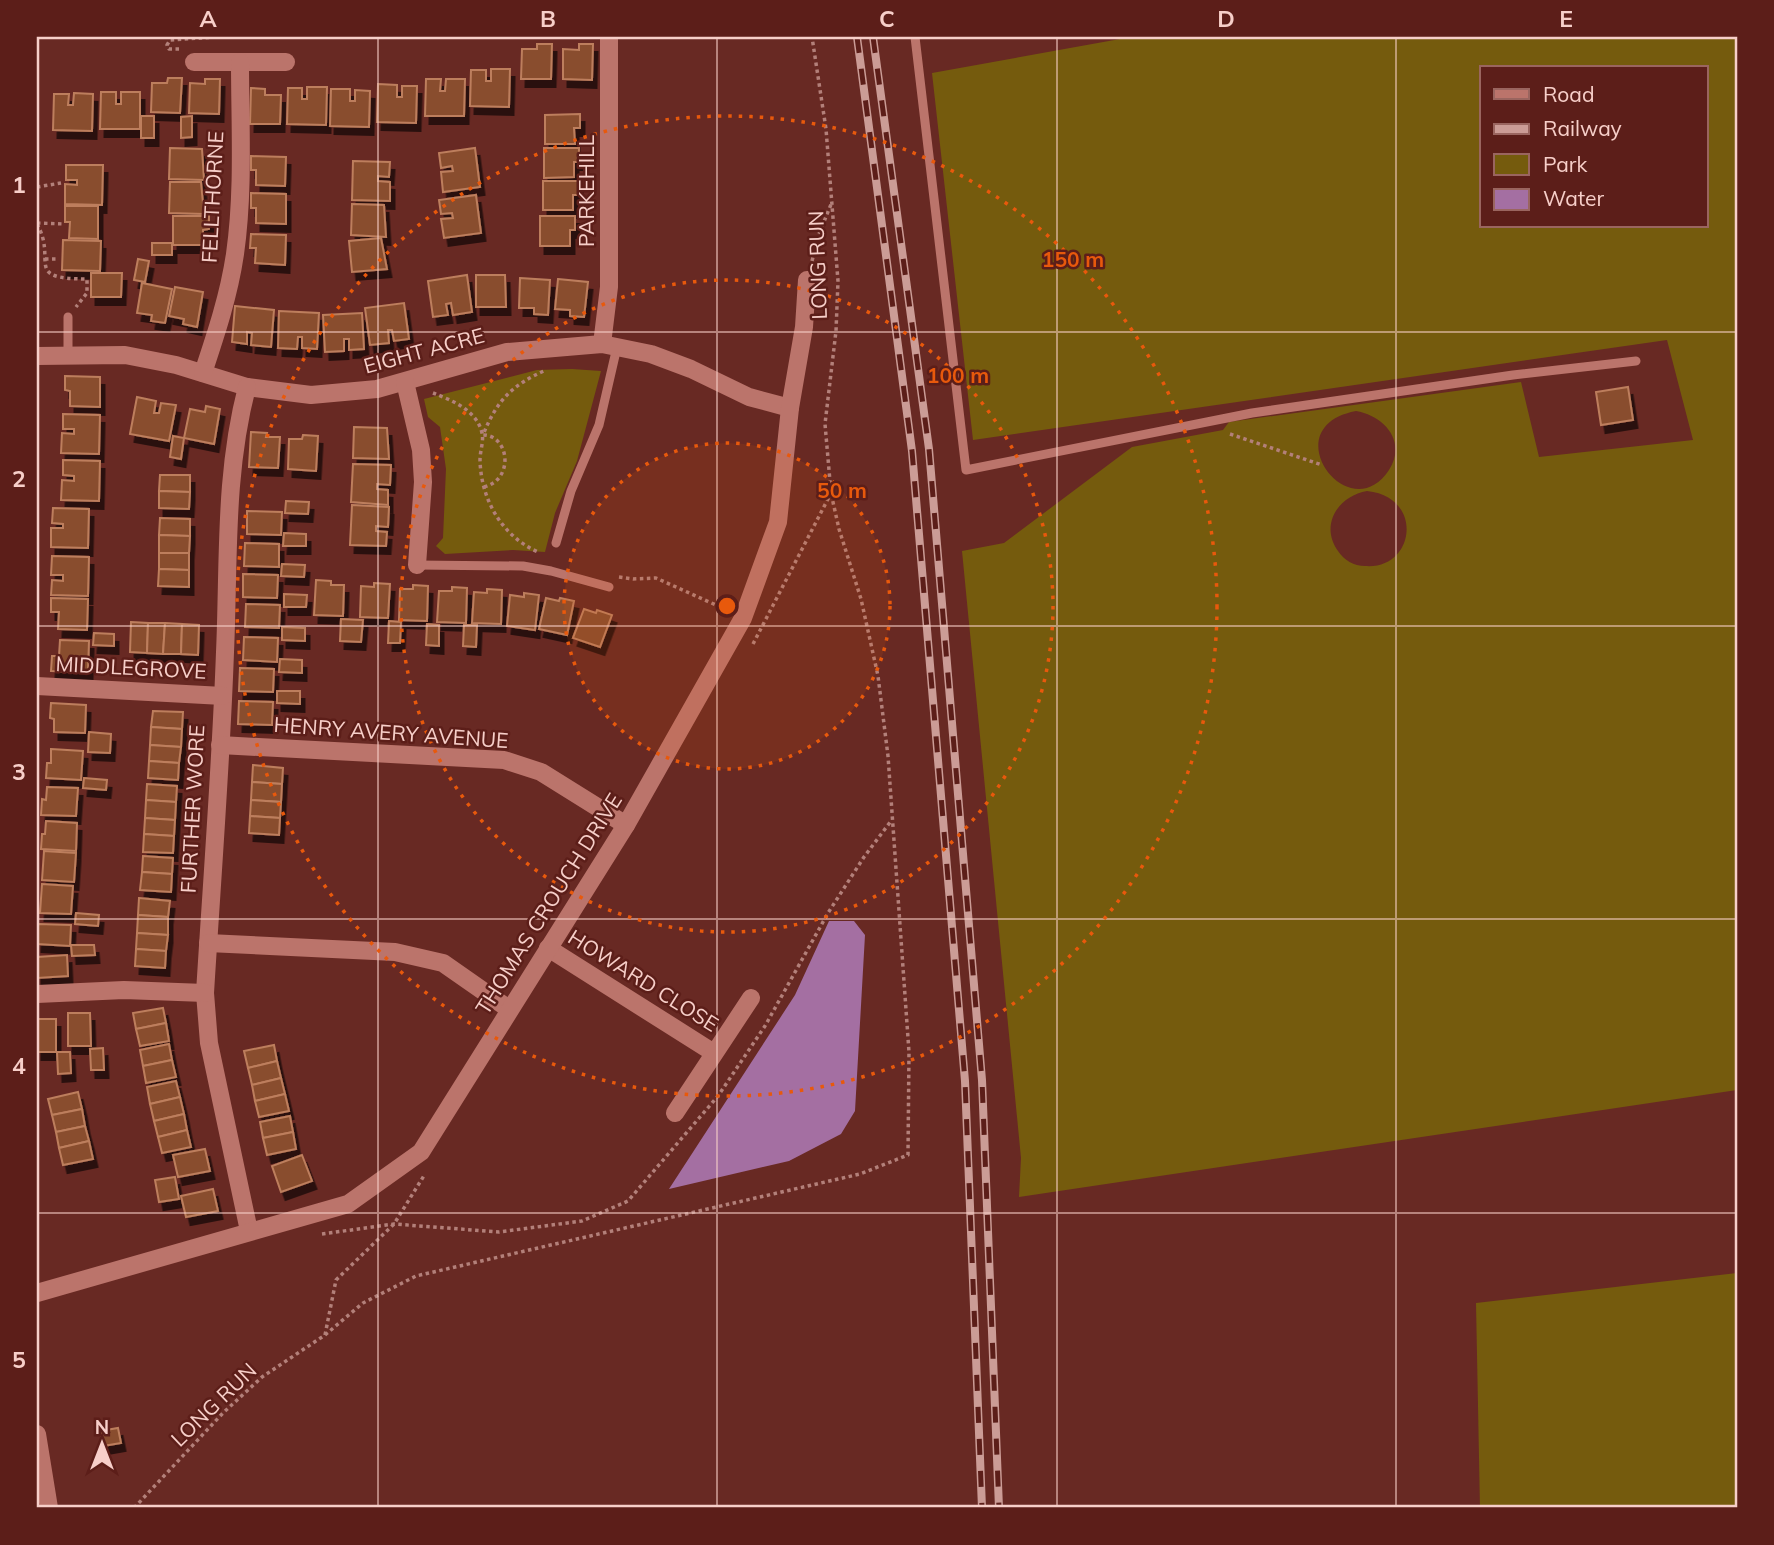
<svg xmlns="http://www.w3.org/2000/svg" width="1774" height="1545" viewBox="0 0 1774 1545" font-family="Mulish,sans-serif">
<defs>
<filter id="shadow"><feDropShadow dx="4.5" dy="8" stdDeviation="0" flood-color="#0009"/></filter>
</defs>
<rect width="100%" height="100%" fill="#682923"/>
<g fill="#755b0d" fill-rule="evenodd">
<path d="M1131 37H1737V1090L1019 1197 1021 1158 962 551 1004 543 1132 447 1223 430 1229 422 1521 382 1539 457 1693 440 1667 340 973 440 932 73ZM1482 68H1706V226H1482ZM1356 411C1385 416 1407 442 1389 470 1349 531 1272 427 1356 411ZM1367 491C1425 497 1415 570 1365 566 1354 566 1344 560 1338 551 1319 524 1339 496 1367 491Z"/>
<polygon points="572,369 601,371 577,461 555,513 545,552 513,550 445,554 436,546 443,538 446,469 440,427 428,417 424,399 537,370"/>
<polygon points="1737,1273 1737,1508 1480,1508 1476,1303"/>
</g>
<polygon fill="#a46fa2" points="829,921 854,921 865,935 855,1111 841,1134 789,1161 669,1189 795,995"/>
<g fill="#894e2e" stroke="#bd7e5d" stroke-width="2" filter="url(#shadow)">
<polygon points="537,44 552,44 551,79 521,79 522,49 537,49"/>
<polygon points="579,44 593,44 592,80 563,79 563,49 579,50"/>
<polygon points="491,69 510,69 509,107 470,106 471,70 486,70 486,81 491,81"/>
<polygon points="168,78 182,78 180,113 151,112 152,83 167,83"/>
<polygon points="205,79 220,79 219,114 189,113 190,83 205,84"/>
<polygon points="426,79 441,79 440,91 445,91 446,79 465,79 464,116 425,116"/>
<polygon points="378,84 397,85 397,97 402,97 402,86 417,86 416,123 377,122"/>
<polygon points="307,87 327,87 326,125 287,124 288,88 302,88 302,99 307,99"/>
<polygon points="251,88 265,89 265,95 281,95 280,124 250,124"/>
<polygon points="331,89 350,89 350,101 355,101 355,90 370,91 369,127 330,126"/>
<polygon points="101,92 116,92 116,104 121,104 121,92 140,92 140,129 100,129"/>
<polygon points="74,93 93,94 92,131 53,130 54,94 69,94 68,105 73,105"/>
<polygon points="580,114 580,128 574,128 575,144 545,144 545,115"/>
<rect x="141" y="116" width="13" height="22"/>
<polygon points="192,116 192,137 181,138 181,117"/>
<polygon points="170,148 202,149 204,180 169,179"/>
<polygon points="475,148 480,187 443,192 441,172 453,171 452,166 441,168 439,153"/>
<polygon points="544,148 579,148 579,162 574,162 574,177 544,178"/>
<polygon points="251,156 286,157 285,186 256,185 256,170 251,170"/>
<polygon points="353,161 390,162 389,177 378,176 378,181 390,182 390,201 352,200"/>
<polygon points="66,165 103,165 102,205 65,204 65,184 77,185 77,180 66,180"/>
<polygon points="543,181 578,181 578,195 573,195 573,210 543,210"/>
<polygon points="170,182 201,182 204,214 169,213"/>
<polygon points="251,193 286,194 286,224 256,223 256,208 251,208"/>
<polygon points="476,195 481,233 444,238 441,219 453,218 452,213 441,214 439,200"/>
<polygon points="352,204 384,205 386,237 351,235"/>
<polygon points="65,206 98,206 98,239 69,238 70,222 65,222"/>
<polygon points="173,216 209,216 209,229 203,230 203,245 173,245"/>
<polygon points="540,216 575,216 575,230 570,230 570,246 540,246"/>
<polygon points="251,234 286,235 285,265 255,263 256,248 250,248"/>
<polygon points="381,238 387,269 352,272 349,241"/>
<polygon points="63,240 101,241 100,271 62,270"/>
<rect x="152" y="243" width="20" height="12"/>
<polygon points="138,259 149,261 145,282 134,280"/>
<polygon points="91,273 122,273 121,297 91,297"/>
<polygon points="467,275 472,312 453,315 451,303 446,304 448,315 433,317 428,281"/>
<polygon points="476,275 505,275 506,307 476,307"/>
<polygon points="520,278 550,280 548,315 534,314 534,308 519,308"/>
<polygon points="558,279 588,282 584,317 570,316 570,310 555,309"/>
<polygon points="142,283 172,289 165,323 151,321 152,315 137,313"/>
<polygon points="175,287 203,292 197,327 183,324 184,319 169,316"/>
<polygon points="404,303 409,339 394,341 392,330 388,330 389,343 370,345 365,308"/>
<polygon points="235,306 274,310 271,347 251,345 252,333 247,332 247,344 232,342"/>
<polygon points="279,311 319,313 317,349 302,348 302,337 298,337 297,349 278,348"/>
<polygon points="362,313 364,349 349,350 349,339 344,339 344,351 325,352 323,315"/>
<polygon points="65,376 100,377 100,407 70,406 70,391 65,390"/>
<polygon points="1628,387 1633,420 1601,425 1596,392"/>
<polygon points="137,397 156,401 154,413 159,413 161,403 176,405 169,441 130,434"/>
<polygon points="206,406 220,409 214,444 184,438 190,409 205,412"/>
<polygon points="63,414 100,415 99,454 61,453 62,433 74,434 74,429 63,429"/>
<polygon points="354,427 387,428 389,459 353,458"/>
<polygon points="251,432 267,433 266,437 280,437 278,468 249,467"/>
<polygon points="303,435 318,436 316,471 288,469 289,439 302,439"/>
<polygon points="173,436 184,438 181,459 170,457"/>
<polygon points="63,460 100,461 99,501 61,500 62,480 74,481 74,476 63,475"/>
<polygon points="353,464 391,465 390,485 377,484 377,489 388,490 388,505 351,502"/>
<polygon points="160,475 190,475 190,492 159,491"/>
<polygon points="159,491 190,492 189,509 159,508"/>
<polygon points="286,501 309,502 308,514 285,513"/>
<polygon points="352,505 389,507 388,527 376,526 376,531 387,532 386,546 350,545"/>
<polygon points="53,508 89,509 88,548 51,547 51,528 63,528 63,524 52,523"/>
<polygon points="247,511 282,512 281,535 247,534"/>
<polygon points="160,518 190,519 190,536 159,535"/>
<polygon points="284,533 306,534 306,546 283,546"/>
<polygon points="159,535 190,536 189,553 159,553"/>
<polygon points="245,543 279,544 279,567 244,566"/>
<polygon points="159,553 189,553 189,570 159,569"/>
<polygon points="52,556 89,557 88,596 51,595 52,580 63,581 63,575 51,575"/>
<polygon points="282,564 305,565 304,577 281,576"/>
<polygon points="159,569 189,570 189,587 158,586"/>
<polygon points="243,574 278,575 277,598 243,597"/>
<polygon points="316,580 331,581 331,585 344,585 343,616 314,615"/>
<polygon points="374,583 390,584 388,618 360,617 361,586 374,587"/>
<polygon points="413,585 428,586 427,621 399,620 400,589 413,589"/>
<polygon points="452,587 467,588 466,623 437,622 439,591 452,591"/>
<polygon points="487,589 502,590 501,624 472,623 474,592 487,593"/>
<polygon points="524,593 539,595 535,630 507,626 510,595 524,597"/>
<polygon points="284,594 307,595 306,607 284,607"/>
<polygon points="51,598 88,599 87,630 58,629 59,612 51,612"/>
<polygon points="546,598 559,601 560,598 574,601 567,635 539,629"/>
<polygon points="246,604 280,605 279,628 245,627"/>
<polygon points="584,609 596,613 597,610 612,615 600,647 573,638"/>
<polygon points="341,619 363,620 361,642 340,641"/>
<polygon points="389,621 401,622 400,643 388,643"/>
<polygon points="131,622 148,623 147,653 130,652"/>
<polygon points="148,623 165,623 163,654 147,653"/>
<polygon points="165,623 182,624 181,654 163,654"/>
<polygon points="182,624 199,625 198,655 181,654"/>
<polygon points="427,624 439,625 439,646 426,645"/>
<polygon points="464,625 477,625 476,647 463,646"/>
<polygon points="282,627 305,628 305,641 282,640"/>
<polygon points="94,633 114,634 114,646 93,645"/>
<polygon points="244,637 278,638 277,662 243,660"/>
<polygon points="60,640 89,641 88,672 51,671 52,656 59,656"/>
<polygon points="280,659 302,660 302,673 279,672"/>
<polygon points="240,668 274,669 273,692 239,691"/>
<polygon points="277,691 300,691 300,704 277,703"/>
<polygon points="239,701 273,702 272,725 238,724"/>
<polygon points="51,703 86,705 85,733 54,732 54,719 50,718"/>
<polygon points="153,711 183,712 182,729 151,727"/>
<polygon points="151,727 182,729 181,747 150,745"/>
<polygon points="89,732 111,734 110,753 88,752"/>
<polygon points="150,745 181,747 179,763 149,761"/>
<polygon points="51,749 83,751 81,780 46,778 47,763 51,763"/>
<polygon points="149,761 179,763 178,780 148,778"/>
<polygon points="253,765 283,768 282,784 252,782"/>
<polygon points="84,778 107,780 106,790 83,788"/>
<polygon points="252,782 282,784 281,802 251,800"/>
<polygon points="147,784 177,786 176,802 146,800"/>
<polygon points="47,787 78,788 76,816 41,815 42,799 46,800"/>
<polygon points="146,800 176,802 175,820 145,818"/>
<polygon points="251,800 281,802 280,818 250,816"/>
<polygon points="250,816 280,818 279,835 249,833"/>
<polygon points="145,818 175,820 174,836 144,834"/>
<polygon points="46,821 77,823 76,851 41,849 42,834 45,834"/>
<polygon points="144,834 174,836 173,853 143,852"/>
<polygon points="44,851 76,853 74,882 42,880"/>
<polygon points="143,856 173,858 172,874 142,872"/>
<polygon points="142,872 172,874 171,892 140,890"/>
<polygon points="42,884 73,886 71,914 40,913"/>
<polygon points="139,898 170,901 168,917 138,915"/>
<polygon points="76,913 99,915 98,926 75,924"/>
<polygon points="138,915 168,917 168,935 137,933"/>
<polygon points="38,924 71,925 70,946 37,944"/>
<polygon points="137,933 168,935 166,951 136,949"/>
<polygon points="71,945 94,945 95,955 72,956"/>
<polygon points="136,949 166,951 165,968 135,966"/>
<polygon points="67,955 68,976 37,978 37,957"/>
<polygon points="163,1008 166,1023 136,1029 133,1013"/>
<polygon points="68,1013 90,1013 91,1046 68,1046"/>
<rect x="37" y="1019" width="19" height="33"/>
<polygon points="166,1023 169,1041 140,1046 136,1029"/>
<polygon points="169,1044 172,1060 143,1066 140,1050"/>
<polygon points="274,1045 277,1061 248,1068 244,1051"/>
<polygon points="103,1048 104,1070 91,1070 90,1049"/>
<polygon points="57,1052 70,1052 71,1073 58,1074"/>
<polygon points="172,1060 176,1077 146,1083 143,1066"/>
<polygon points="277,1061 281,1078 252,1085 248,1068"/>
<polygon points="281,1078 285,1094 255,1101 252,1085"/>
<polygon points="176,1081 180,1097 150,1104 147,1087"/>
<polygon points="78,1092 82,1109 52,1115 48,1099"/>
<polygon points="285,1094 289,1111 259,1117 255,1101"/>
<polygon points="180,1097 184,1114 154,1121 150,1104"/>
<polygon points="82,1109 85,1126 56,1132 52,1115"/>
<polygon points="184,1114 187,1130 158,1137 154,1121"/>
<polygon points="290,1116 293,1132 263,1138 260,1122"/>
<polygon points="85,1126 89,1141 59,1148 56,1132"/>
<polygon points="187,1130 191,1147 162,1153 158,1137"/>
<polygon points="293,1132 296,1149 267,1155 263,1138"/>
<polygon points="89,1141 93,1159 63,1165 59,1148"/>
<polygon points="205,1149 210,1171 178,1177 173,1155"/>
<polygon points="302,1155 312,1181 281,1192 272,1166"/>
<polygon points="175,1177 179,1199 159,1202 155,1180"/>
<polygon points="213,1189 218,1211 186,1217 181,1196"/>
<polygon points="118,1428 121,1443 103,1446 100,1431"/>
</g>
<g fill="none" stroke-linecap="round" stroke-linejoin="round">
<g stroke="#b3807a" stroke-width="3.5" stroke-dasharray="3.5 3.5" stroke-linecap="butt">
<polyline points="179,49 169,49 167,45 170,40 216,37"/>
<polyline points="37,187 61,183"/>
<polyline points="37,223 65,224"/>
<path d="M37 224C58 261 22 279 87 279V293L76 307"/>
<polyline points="45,259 59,259"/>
<polyline points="812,261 819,234 832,202"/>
<path d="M433 393C451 400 477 410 482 433 484 441 480 451 480 460 481 500 502 536 538 552"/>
<polyline points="1230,434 1322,465"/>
<path d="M484 487C515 479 509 435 483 435 497 400 512 385 546 370"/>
<polyline points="619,577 633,579 656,578 727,610"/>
<polyline points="753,644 830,495"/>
<polyline points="322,1234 394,1224 499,1232 582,1221 628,1201 718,1096 765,1026 828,913 864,857 891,821"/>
<polyline points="325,1335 336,1280 394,1224 425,1174"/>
<polyline points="134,1508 223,1413 262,1377 325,1335 363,1303 416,1276 860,1174 908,1155 909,1052 888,756 878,676 861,599 839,529 831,493 825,424 836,331 838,281 826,129 812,37"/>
</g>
<g stroke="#bb746b" stroke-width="9">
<polyline points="915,37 966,470 1252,413 1513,375 1636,361"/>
<polyline points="68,317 68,355"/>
<polyline points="556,543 571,491 599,425 617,347"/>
<polyline points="417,565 523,566 551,571 609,587"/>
</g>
<g stroke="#bb746b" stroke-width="18">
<polyline points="194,62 286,62"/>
<polyline points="602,344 609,287 609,37"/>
<polyline points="37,356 125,355 176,365 247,387 311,395 377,389 507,352 602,344 651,354 691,369 749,397 790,408"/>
<path d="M203 373C216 334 229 295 235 254 244 191 240 126 240 62"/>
<polyline points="405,382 421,450 423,482 417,565"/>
<path d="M247 387C224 475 229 562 225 652 221 765 212 879 205 993L209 1043 249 1231"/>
<polyline points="37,686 223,696"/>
<polyline points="220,745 504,760 541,772 626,825"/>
<polyline points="208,943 395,952 443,963 509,1009"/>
<polyline points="548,948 714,1053"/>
<polyline points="37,994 124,990 205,993"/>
<polyline points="675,1113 751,998"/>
<polyline points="37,1293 348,1204 421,1152 626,825 743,618 778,522 790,408 804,327 807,280"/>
</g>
<polyline stroke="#bb746b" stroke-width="18" points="37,1434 49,1508"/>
<g stroke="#cb9c96" stroke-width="8">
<g id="rail">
<polyline points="857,37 912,451 965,1081 982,1508"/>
<polyline points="873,37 929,449 982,1080 999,1508"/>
</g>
</g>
<use href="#rail" stroke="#5c1e19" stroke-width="5" stroke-dasharray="16" stroke-linecap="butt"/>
</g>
<path fill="none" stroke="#f7cfc9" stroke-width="2" stroke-opacity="0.55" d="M378 37V1508M717 37V1508M1057 37V1508M1396 37V1508M37 332H1737M37 626H1737M37 919H1737M37 1213H1737"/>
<circle cx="727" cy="606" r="163" fill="#e8590c" fill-opacity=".12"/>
<g fill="none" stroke="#e8590c" stroke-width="3.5" stroke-dasharray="3.5 7">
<circle cx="727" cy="606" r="163"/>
<circle cx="727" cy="606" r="326"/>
<circle cx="727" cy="606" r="490"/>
</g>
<g text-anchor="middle" stroke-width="5" stroke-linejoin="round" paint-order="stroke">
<g font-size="21" fill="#f7cfc9" stroke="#5c1e19">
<text transform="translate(587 191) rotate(-90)" y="7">PARKEHILL</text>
<text transform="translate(213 197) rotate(-87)" y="7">FELLTHORNE</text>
<text transform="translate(818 265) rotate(-92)" y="7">LONG RUN</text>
<text transform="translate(424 351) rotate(-15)" y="7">EIGHT ACRE</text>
<text transform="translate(131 668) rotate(3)" y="7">MIDDLEGROVE</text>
<text transform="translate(391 733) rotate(4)" y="7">HENRY AVERY AVENUE</text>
<text transform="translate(193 809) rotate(-87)" y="7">FURTHER WORE</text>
<text transform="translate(549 904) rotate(-58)" y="7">THOMAS CROUCH DRIVE</text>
<text transform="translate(643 981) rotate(32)" y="7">HOWARD CLOSE</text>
<text transform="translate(214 1405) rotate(-44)" y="7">LONG RUN</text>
</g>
</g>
<circle cx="727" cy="606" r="10" fill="#e8590c" stroke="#5c1e19" stroke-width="3.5"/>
<g font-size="21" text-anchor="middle" font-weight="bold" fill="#e8590c" stroke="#5c1e19" stroke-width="5" stroke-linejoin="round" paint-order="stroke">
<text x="1073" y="267">150 m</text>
<text x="958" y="383">100 m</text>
<text x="842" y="498">50 m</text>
</g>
<rect width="1774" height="1545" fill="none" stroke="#5c1e19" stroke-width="77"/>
<rect x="1480" y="66" width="228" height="161" fill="#5c1e19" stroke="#9a655f" stroke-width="2"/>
<rect x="1494" y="89" width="35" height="10" fill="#bb746b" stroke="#9a655f" stroke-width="2"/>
<text x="1543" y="102" font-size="21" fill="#f7cfc9">Road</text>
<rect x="1494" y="124" width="35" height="10" fill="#cb9c96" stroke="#9a655f" stroke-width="2"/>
<text x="1543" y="136" font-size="21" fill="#f7cfc9">Railway</text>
<rect x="1494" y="154" width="35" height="21" fill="#755b0d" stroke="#9a655f" stroke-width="2"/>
<text x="1543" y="172" font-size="21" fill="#f7cfc9">Park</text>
<rect x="1494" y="189" width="35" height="21" fill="#a46fa2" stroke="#9a655f" stroke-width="2"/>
<text x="1543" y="206" font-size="21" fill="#f7cfc9">Water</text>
<g transform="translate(102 1444)" stroke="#5c1e19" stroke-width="5" paint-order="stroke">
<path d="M0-5L12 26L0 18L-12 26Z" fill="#f7cfc9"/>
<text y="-10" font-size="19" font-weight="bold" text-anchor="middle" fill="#f7cfc9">N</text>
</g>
<rect x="38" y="38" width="1698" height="1468" fill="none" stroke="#f7cfc9" stroke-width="2.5"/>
<g font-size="23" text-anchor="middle" font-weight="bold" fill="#f7cfc9">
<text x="208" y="27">A</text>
<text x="548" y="27">B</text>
<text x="887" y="27">C</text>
<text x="1226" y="27">D</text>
<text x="1566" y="27">E</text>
<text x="19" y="193">1</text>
<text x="19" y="487">2</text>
<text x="19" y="780">3</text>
<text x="19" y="1074">4</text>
<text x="19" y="1368">5</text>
</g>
</svg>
